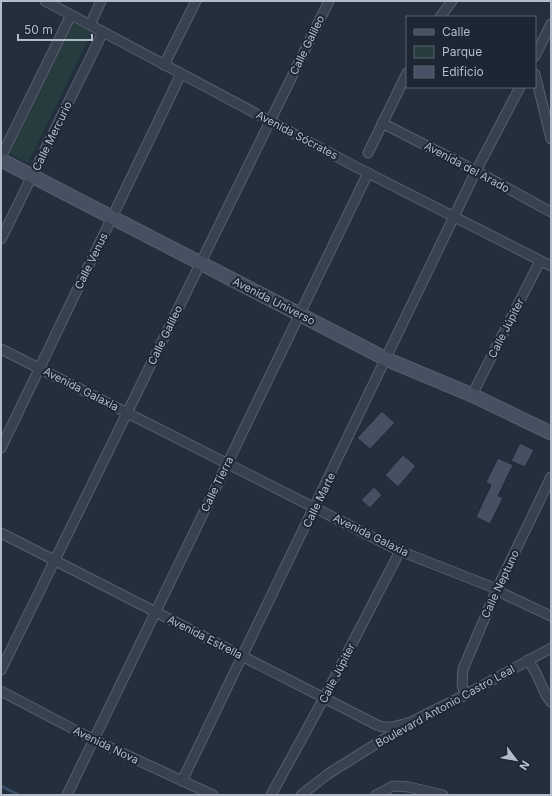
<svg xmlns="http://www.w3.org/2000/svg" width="552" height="796" viewBox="0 0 552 796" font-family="Inter,sans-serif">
<rect width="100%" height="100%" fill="#242f3e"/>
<polygon fill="#263c3f" points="70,21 92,32 28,163 7,152"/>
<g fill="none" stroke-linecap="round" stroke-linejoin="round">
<polyline stroke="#394c67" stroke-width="3" points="1,786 19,795"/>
</g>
<g fill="#455162" stroke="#1f2835">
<polygon points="382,411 395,423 370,449 357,438"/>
<polygon points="520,443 534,450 525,467 511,461"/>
<polygon points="403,455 416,466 398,487 385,475"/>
<polygon points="498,458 513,465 498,496 503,498 490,524 476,517 491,485 486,482"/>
<polygon points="374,487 382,495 370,508 361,500"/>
</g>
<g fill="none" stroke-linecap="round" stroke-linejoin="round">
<g stroke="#565f6c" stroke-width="11">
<g id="street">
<polyline points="45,1 358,168 551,266"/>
<polyline points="440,17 452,1"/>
<polyline points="90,25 101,1"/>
<polyline points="535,56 551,24"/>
<polyline points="164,65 196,1"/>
<polyline points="535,74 551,139"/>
<polyline points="382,123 476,171 551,212"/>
<polyline points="368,153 407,73"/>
<polyline points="1,157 71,15"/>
<polyline points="1,239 103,32"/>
<polyline points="1,349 400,551 497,589 506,595 551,616"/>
<polyline points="472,395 540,261"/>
<polyline points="1,448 181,74"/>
<path d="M1 533 377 725C387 730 400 725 411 722"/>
<polyline points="528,660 536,673 546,695 551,702"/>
<polyline points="1,670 329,1"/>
<polyline points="1,691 94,740 213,795"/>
<polyline points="465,695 462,684 463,669 497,589 551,477"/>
<polyline points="182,781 476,171 520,87"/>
<polyline points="67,795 368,173"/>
<polyline points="271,795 324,698 400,551"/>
<polyline points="301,795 328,774 411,722 465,695 551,648"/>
<polyline points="376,795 393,786 409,787 443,795"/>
</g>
</g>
<g stroke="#565f6c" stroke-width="15">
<polyline id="secondary" points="1,160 386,359 472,395 551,433"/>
</g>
<use href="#street" stroke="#38414e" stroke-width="9"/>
<use href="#secondary" stroke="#465061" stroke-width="13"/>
</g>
<g text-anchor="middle" stroke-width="4" stroke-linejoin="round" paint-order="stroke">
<g font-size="11" fill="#b4bcc9" stroke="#1d2633">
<text transform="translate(307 45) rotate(-64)" y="4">Calle Galileo</text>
<text transform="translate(297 135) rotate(28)" y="4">Avenida Sócrates</text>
<text transform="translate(52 136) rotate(-64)" y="4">Calle Mercurio</text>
<text transform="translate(467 167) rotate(28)" y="4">Avenida del Arado</text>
<text transform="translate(91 261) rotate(-64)" y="4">Calle Venus</text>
<text transform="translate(274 301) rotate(27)" y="4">Avenida Universo</text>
<text transform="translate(506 328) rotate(-63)" y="4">Calle Júpiter</text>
<text transform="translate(165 335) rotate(-64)" y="4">Calle Galileo</text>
<text transform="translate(81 389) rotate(27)" y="4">Avenida Galaxia</text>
<text transform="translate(217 484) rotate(-64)" y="4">Calle Tierra</text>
<text transform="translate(319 500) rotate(-64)" y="4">Calle Marte</text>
<text transform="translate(371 535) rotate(26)" y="4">Avenida Galaxia</text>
<text transform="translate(500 584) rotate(-65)" y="4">Calle Neptuno</text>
<text transform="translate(205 637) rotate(27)" y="4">Avenida Estrella</text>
<text transform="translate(337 673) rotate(-63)" y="4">Calle Júpiter</text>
<text transform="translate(445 706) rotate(-29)" y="4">Boulevard Antonio Castro Leal</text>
<text transform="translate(106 745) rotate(26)" y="4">Avenida Nova</text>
</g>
</g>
<rect width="552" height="796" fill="none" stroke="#b4bcc9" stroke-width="4"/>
<rect x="406" y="16" width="130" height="72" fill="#1d2633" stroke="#59626f"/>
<rect x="414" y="29" width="20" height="6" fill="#465061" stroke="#59626f"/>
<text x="442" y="36" font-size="12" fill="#b4bcc9">Calle</text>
<rect x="414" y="46" width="20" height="12" fill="#263c3f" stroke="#59626f"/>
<text x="442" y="56" font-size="12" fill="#b4bcc9">Parque</text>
<rect x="414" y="66" width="20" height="12" fill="#455162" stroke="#59626f"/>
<text x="442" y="76" font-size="12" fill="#b4bcc9">Edificio</text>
<g transform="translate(516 760) rotate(122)" stroke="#1d2633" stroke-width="3" paint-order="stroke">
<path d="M0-3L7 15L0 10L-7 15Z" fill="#b4bcc9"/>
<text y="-6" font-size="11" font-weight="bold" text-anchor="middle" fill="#b4bcc9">N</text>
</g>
<path d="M18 34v6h74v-6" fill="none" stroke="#b4bcc9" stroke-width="2"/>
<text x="24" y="34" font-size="12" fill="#b4bcc9" stroke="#1d2633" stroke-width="3" paint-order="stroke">50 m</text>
</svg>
